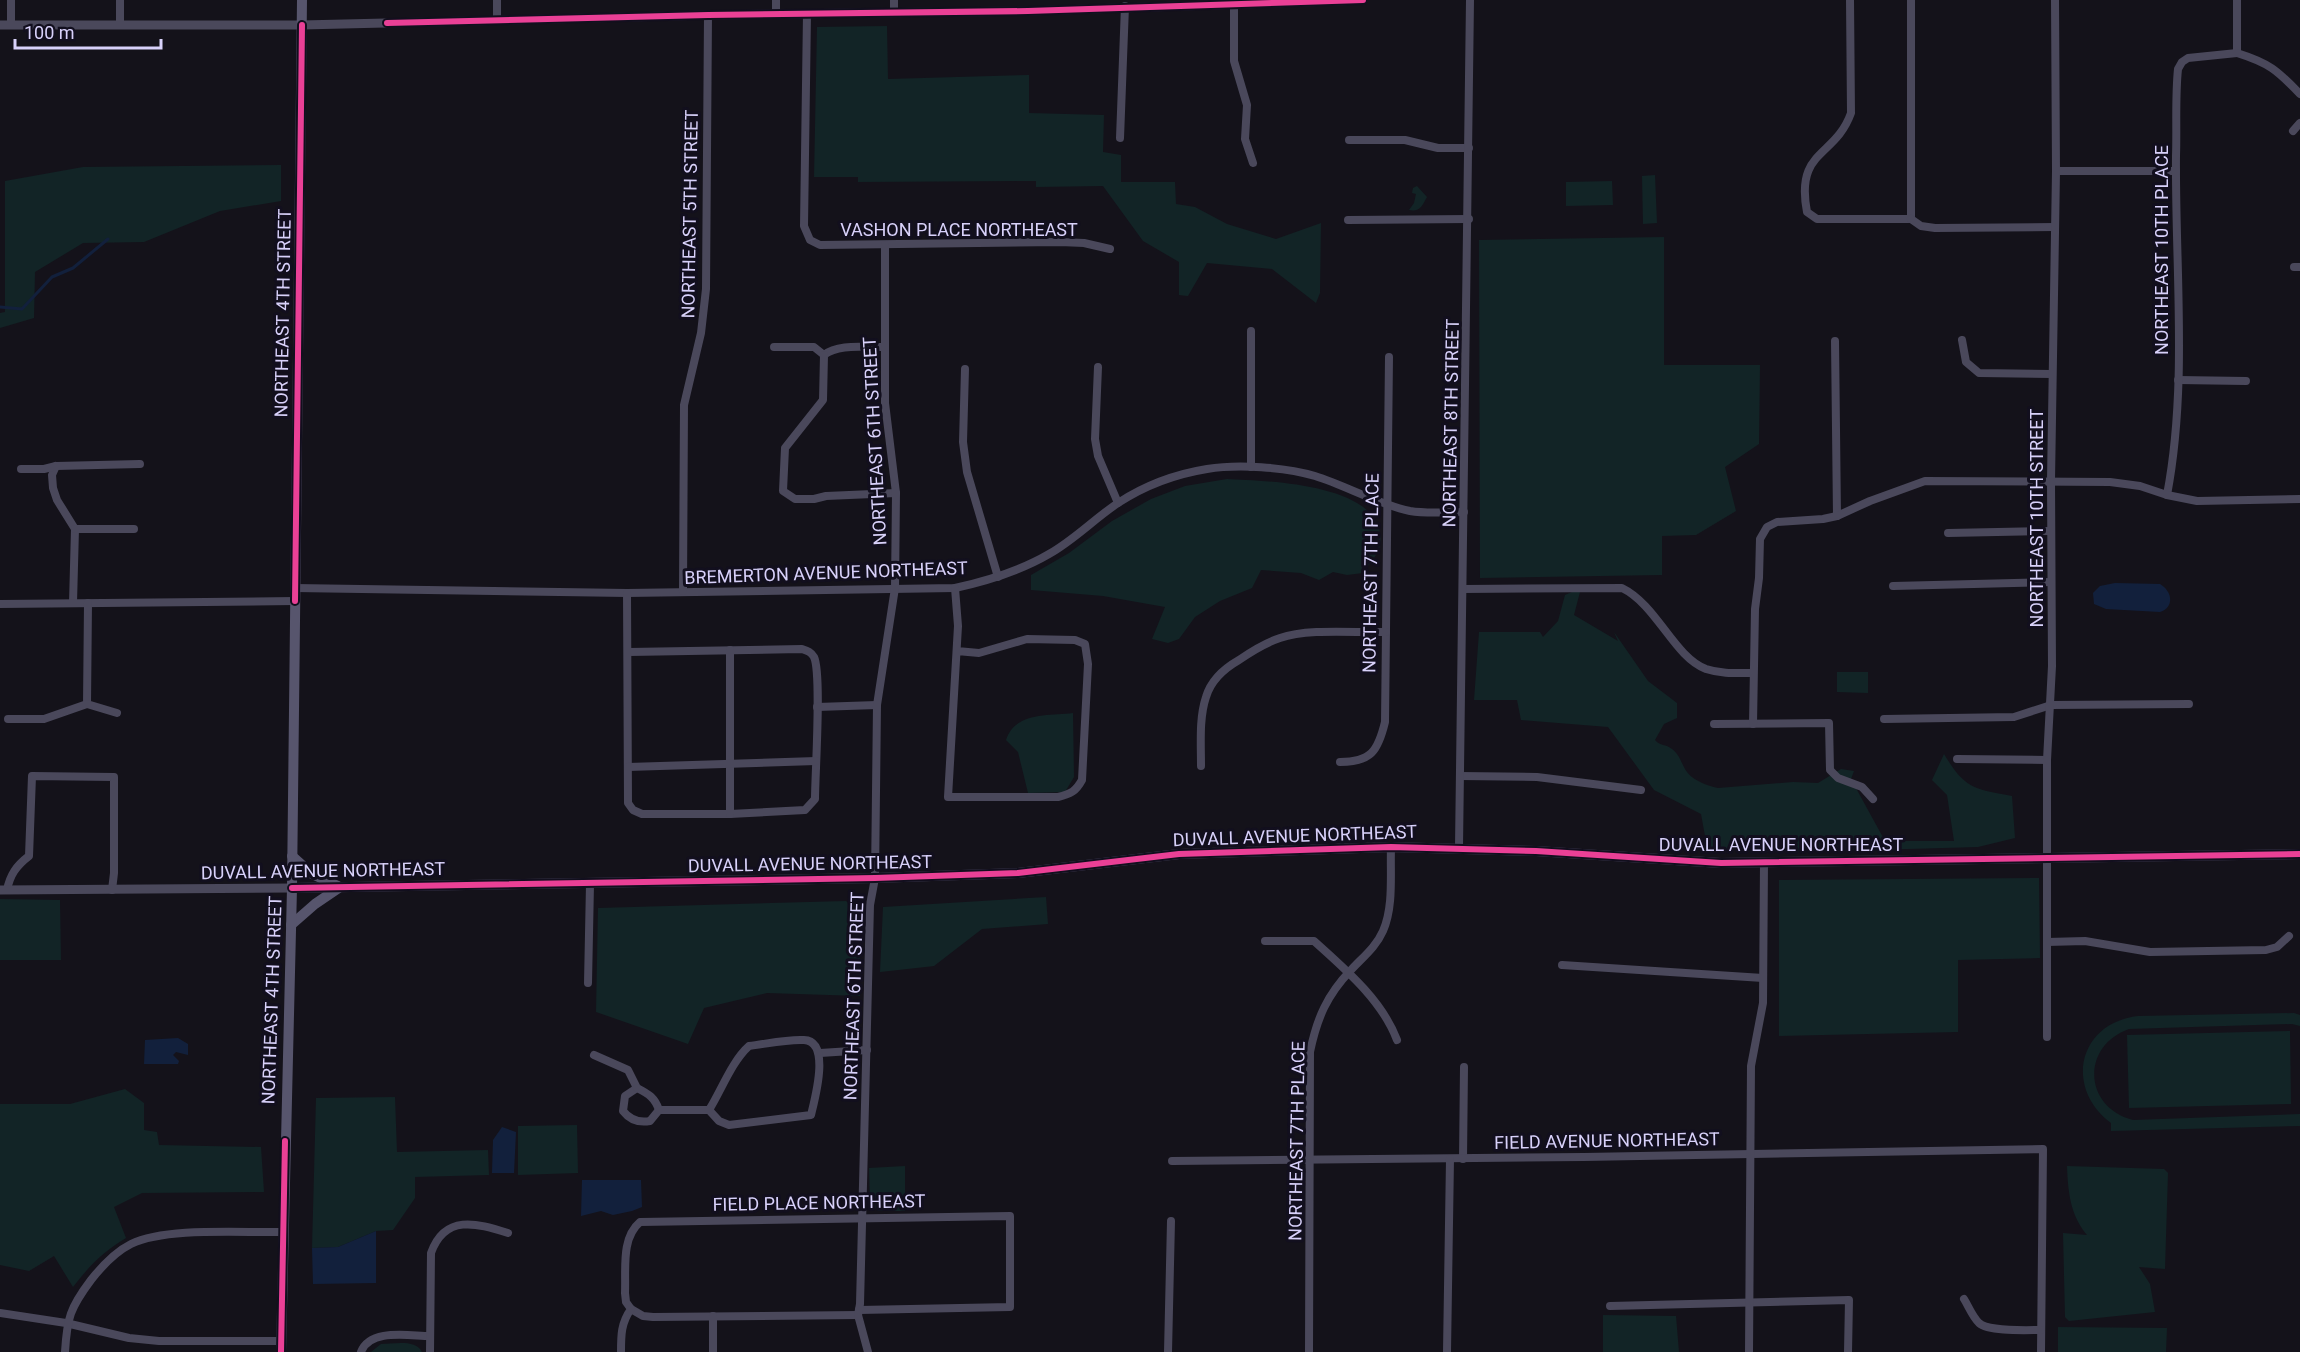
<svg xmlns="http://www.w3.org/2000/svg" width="2300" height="1352" viewBox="0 0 2300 1352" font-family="Roboto,sans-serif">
<rect width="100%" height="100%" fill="#14121a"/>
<g fill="#122426">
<polygon points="887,26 888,79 1029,75 1029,113 1104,115 1103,152 1121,155 1121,182 1175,182 1176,204 1195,207 1227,224 1276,239 1321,223 1320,293 1316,303 1272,269 1207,263 1188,296 1179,295 1179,262 1143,241 1103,186 1036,187 1036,181 858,182 858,177 814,177 817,27"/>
<polygon points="281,165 281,201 220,211 144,242 83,243 35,272 34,318 0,328 0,313 5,312 5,181 83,167"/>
<polygon points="1655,175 1657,223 1643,224 1642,176"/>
<polygon points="1612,181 1613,205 1566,206 1566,182"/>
<path d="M1417 186 1427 197C1422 206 1420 212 1409 210L1414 203 1416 194 1412 193 1413 188Z"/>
<polygon points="1664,237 1664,365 1760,365 1759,444 1725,467 1736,511 1696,535 1662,536 1662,575 1480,578 1479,240"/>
<path d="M1227 479C1266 481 1389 483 1380 545 1379 554 1368 565 1363 573L1347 575 1333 572 1319 580 1301 573 1261 570 1252 588 1220 601 1195 617 1179 639 1168 643 1152 639 1165 607 1103 596 1031 590V575L1069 553 1112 521 1151 499 1185 486Z"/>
<path d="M1572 592H1580L1574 615 1618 641 1614 632 1648 681 1677 703V718L1664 724 1655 740C1660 746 1666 744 1672 749 1679 754 1681 762 1685 769 1690 779 1707 786 1718 788L1793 782 1818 783 1841 769 1854 771 1851 779 1885 841H1954L1947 795 1932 780 1944 754C1965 789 1974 789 2012 796L2015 838 1978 847 1908 849 1760 852 1707 847 1701 814 1654 790 1608 727 1521 720 1517 700H1474L1479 632H1540L1543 637 1558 621 1565 595Z"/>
<polygon points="1837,672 1868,672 1868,693 1837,692"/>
<path d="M1073 713 1074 777 1065 792 1028 793 1018 752 1006 740C1015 712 1048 716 1073 713Z"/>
<polygon points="2039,878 2040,958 1958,960 1958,1032 1779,1036 1779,880"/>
<polygon points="1046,897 1048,924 982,929 934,966 880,972 883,907"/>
<polygon points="0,899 60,900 61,960 0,960"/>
<polygon points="846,901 860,913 860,996 767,993 704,1008 688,1044 596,1012 598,908"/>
<path d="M2294 1013 2300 1015V1026L2292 1024 2129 1029C2081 1046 2083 1107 2133 1120L2300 1114V1126L2111 1131V1123C2064 1088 2078 1023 2138 1016Z"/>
<polygon points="2290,1031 2291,1104 2129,1108 2127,1035"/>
<path d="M125 1089 144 1103V1130L157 1132 159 1145 261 1147 264 1192 142 1193 114 1207 126 1238C104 1251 89 1266 73 1287L54 1256 29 1271 0 1265V1104H70Z"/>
<polygon points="395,1097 397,1152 488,1150 489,1175 415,1177 415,1198 393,1230 376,1231 338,1247 312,1248 316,1098"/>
<polygon points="577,1125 578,1173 518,1175 518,1126"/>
<polygon points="905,1166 905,1211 878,1211 870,1203 869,1168"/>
<path d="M2067 1166 2164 1169 2168 1173 2165 1269 2139 1267 2150 1284 2155 1312 2069 1321 2065 1317 2063 1233 2087 1235C2070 1215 2068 1191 2067 1166Z"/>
<polygon points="1603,1315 1676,1316 1679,1352 1603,1352"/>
<polygon points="2058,1327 2167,1328 2166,1352 2058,1352"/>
<path d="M381 1344C394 1344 416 1339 422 1352H371Z"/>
</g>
<g fill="#12203c">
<path d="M2115 583 2160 584C2172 591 2175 607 2160 612L2106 609 2094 604 2093 593 2100 586Z"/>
<polygon points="178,1038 188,1044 188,1055 176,1052 173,1055 179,1061 178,1064 144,1064 145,1040"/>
<polygon points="502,1127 516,1132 514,1173 492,1173 493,1140"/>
<polygon points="582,1180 641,1180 642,1207 632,1211 613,1215 601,1211 581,1216"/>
<polygon points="376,1231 376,1283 313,1284 312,1248 338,1247"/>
</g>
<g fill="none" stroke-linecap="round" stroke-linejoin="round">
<polyline stroke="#12203c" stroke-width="3" points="0,307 22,309 52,277 73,268 108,239"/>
<g stroke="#4a485b" stroke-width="8">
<polyline points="11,0 11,25"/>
<polyline points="120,0 120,25"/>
<polyline points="894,0 894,12"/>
<path d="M1850 0 1851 113C1835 158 1795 149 1807 212L1817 219H1911"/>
<polyline points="1911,0 1911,219"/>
<path d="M2237 0V53C2269 63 2277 70 2300 94"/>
<polyline points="1234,3 1234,61 1247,105 1245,139 1253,163"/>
<polyline points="807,13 804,226 810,240 820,245 1060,242 1084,243 1110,249"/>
<polyline points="776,14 776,0"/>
<polyline points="497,20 497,0"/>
<polyline points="2293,131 2300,123"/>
<polyline points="1120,138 1125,6"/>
<polyline points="1349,140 1405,140 1438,148 1469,148"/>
<polyline points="2056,171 2176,171"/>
<polyline points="1911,219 1921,226 1935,228 2055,227"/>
<polyline points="1348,220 1469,219"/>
<polyline points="2294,267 2300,267"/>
<polyline points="1251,331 1251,467"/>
<polyline points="1962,340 1966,362 1979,373 2052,374"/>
<polyline points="1835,341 1837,516"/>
<path d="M774 347H814L824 355C839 343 866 348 884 347"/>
<polyline points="824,355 823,400 785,448 783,491 795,499 814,499 826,496 896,493"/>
<polyline points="1098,367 1095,439 1098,456 1118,503"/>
<polyline points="965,369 963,442 967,472 998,577"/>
<polyline points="2178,380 2246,381"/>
<polyline points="56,466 52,475 53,488 57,500 75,529 73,603"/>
<polyline points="21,469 44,469 56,466 140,464"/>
<path d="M2167 495C2188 384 2175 269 2176 156 2177 128 2175 98 2178 69L2182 62 2188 58 2237 53"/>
<polyline points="75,529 134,529"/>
<polyline points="1948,533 2051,531"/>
<polyline points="1893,586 2051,582"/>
<path d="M295 588 627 593 955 588C987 581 1020 571 1049 554 1074 540 1094 519 1118 503 1144 486 1176 474 1207 469 1238 464 1285 467 1315 476 1347 486 1377 504 1410 511 1427 514 1447 512 1464 512"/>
<path d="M955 588 958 626 948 797H1058C1071 794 1076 791 1082 780L1088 664 1085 644 1075 640 1027 639 979 653 957 651"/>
<path d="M1463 589 1622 588C1657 605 1674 657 1706 669 1721 674 1737 673 1753 673"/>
<polyline points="683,591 684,405 701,333 706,289 708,15"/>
<path d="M627 593 628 803 633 810 642 814H730L805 810 815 799C815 774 822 674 814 657 811 652 808 651 802 649L629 652"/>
<polyline points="0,604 295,601"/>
<polyline points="730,650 730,814"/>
<polyline points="87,704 88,603"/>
<polyline points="817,707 877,705"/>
<polyline points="8,719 44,719 87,704 117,713"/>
<polyline points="1884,719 2014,717 2051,705 2189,704"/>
<polyline points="1714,724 1829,723 1830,770 1838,778 1862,787 1873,799"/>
<polyline points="1753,724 1755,609 1759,578 1760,539 1767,527 1777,522 1823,519 1837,516 1870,501 1925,481 2110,482 2140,486 2167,495 2197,501 2300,499"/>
<polyline points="1957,759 2047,760"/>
<path d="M1340 762C1371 762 1378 751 1385 722L1389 357"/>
<path d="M1201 766C1201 743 1199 718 1206 697 1211 680 1225 668 1239 660 1252 651 1265 643 1280 638 1308 628 1356 633 1386 632"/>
<polyline points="628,767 816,761"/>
<polyline points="1460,776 1537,777 1641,790"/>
<polyline points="1459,847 1470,0"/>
<path d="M7 890C10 875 16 866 29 856L32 776 114 777V873L112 890"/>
<path d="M1265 941H1314C1345 969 1382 1000 1397 1040"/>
<polyline points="2047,942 2085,941 2150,952 2266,950 2277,947 2289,936"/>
<polyline points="1562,965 1763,978"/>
<polyline points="588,983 590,884"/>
<polyline points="2047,1037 2047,760 2052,666 2051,481 2056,171 2055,0"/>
<polyline points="820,1053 867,1050"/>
<path d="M594 1055 628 1070 637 1088 625 1096 623 1111C630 1120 639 1123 650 1121L659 1110"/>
<path d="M637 1088C649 1094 655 1098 659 1110H709L719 1121 729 1125 811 1115C815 1098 831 1041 804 1040 787 1039 766 1044 749 1046 732 1061 721 1091 709 1110"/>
<polyline points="1463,1159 1464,1067"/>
<polyline points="1172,1161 1584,1157 2043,1149 2041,1352"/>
<path d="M1964 1299C1969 1307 1972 1316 1979 1323 1989 1332 2027 1330 2041 1330"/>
<polyline points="1610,1306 1849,1300 1848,1352"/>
<polyline points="631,1309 643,1316 653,1317 858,1315"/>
<polyline points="0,1313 66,1323 129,1338 159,1341 281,1341"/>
<polyline points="713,1316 713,1352"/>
<path d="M65 1352C67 1318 70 1308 91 1280 102 1266 115 1252 131 1244 166 1227 242 1233 282 1232"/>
<path d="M361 1352C370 1328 409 1336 430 1336"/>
<path d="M430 1352 431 1253C445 1214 476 1223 508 1233"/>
<path d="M621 1352C621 1335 621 1323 631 1309L626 1302 625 1293C626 1269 621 1238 640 1222L1010 1216V1307L859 1310"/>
<polyline points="868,1352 858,1315 860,1304 870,905 875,878 877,705 895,588 896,493 885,403 885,245"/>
<polyline points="1168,1352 1171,1221"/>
<path d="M1309 1352 1310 1052C1317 1018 1327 995 1351 970 1363 957 1376 947 1383 931 1394 906 1390 873 1391 847"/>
<polyline points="1447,1352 1450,1159"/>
<polyline points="1749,1352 1751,1066 1763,1003 1764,862"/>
</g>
<g stroke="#4a485b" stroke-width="9">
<polyline points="0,25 302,25 708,15 1028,11 1363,0"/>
<polyline points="0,890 292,888"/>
</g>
<g stroke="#57556d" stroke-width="10">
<polyline points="292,856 312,874 338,886"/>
<polyline points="292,888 875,878 1018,873 1179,854 1391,847 1536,851 1721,863 2300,854"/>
<polyline points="291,925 315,904 340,887"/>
<polyline points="281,1352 292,888 302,0"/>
</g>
<g stroke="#120f1e" stroke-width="10">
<g id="cycleway">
<polyline points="387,23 708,15 1028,11 1363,0"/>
<polyline points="295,601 302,25"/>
<polyline points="292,888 875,878 1018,873 1179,854 1391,847 1536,851 1721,863 2300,854"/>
<polyline points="281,1352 285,1141"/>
</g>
</g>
<use href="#cycleway" stroke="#ea4096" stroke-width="6"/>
</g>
<g text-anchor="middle" stroke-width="6" stroke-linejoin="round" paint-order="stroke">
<g font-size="18" fill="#d8d1fa" stroke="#120f1e">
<text transform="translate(690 214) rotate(-89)" y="6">NORTHEAST 5TH STREET</text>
<text x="959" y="236">VASHON PLACE NORTHEAST</text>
<text transform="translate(2162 250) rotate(-90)" y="6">NORTHEAST 10TH PLACE</text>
<text transform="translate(283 313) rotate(-89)" y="6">NORTHEAST 4TH STREET</text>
<text transform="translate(1451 423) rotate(-89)" y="6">NORTHEAST 8TH STREET</text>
<text transform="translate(875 441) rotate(-93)" y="6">NORTHEAST 6TH STREET</text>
<text transform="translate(2037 518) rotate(-90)" y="6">NORTHEAST 10TH STREET</text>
<text transform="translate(826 573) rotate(-2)" y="6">BREMERTON AVENUE NORTHEAST</text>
<text transform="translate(1371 573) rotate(-89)" y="6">NORTHEAST 7TH PLACE</text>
<text transform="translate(1295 836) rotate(-2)" y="6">DUVALL AVENUE NORTHEAST</text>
<text x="1781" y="851">DUVALL AVENUE NORTHEAST</text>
<text transform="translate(810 864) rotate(-1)" y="6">DUVALL AVENUE NORTHEAST</text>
<text transform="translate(323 871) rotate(-1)" y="6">DUVALL AVENUE NORTHEAST</text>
<text transform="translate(854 996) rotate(-88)" y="6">NORTHEAST 6TH STREET</text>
<text transform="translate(272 1000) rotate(-88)" y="6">NORTHEAST 4TH STREET</text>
<text transform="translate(1297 1141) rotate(-89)" y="6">NORTHEAST 7TH PLACE</text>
<text transform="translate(1607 1141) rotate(-1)" y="6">FIELD AVENUE NORTHEAST</text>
<text transform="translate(819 1203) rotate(-1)" y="6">FIELD PLACE NORTHEAST</text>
</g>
</g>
<path d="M15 39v9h146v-9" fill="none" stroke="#d8d1fa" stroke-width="3"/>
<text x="24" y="39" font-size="18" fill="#d8d1fa" stroke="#120f1e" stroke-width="4.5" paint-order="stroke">100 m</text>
</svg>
